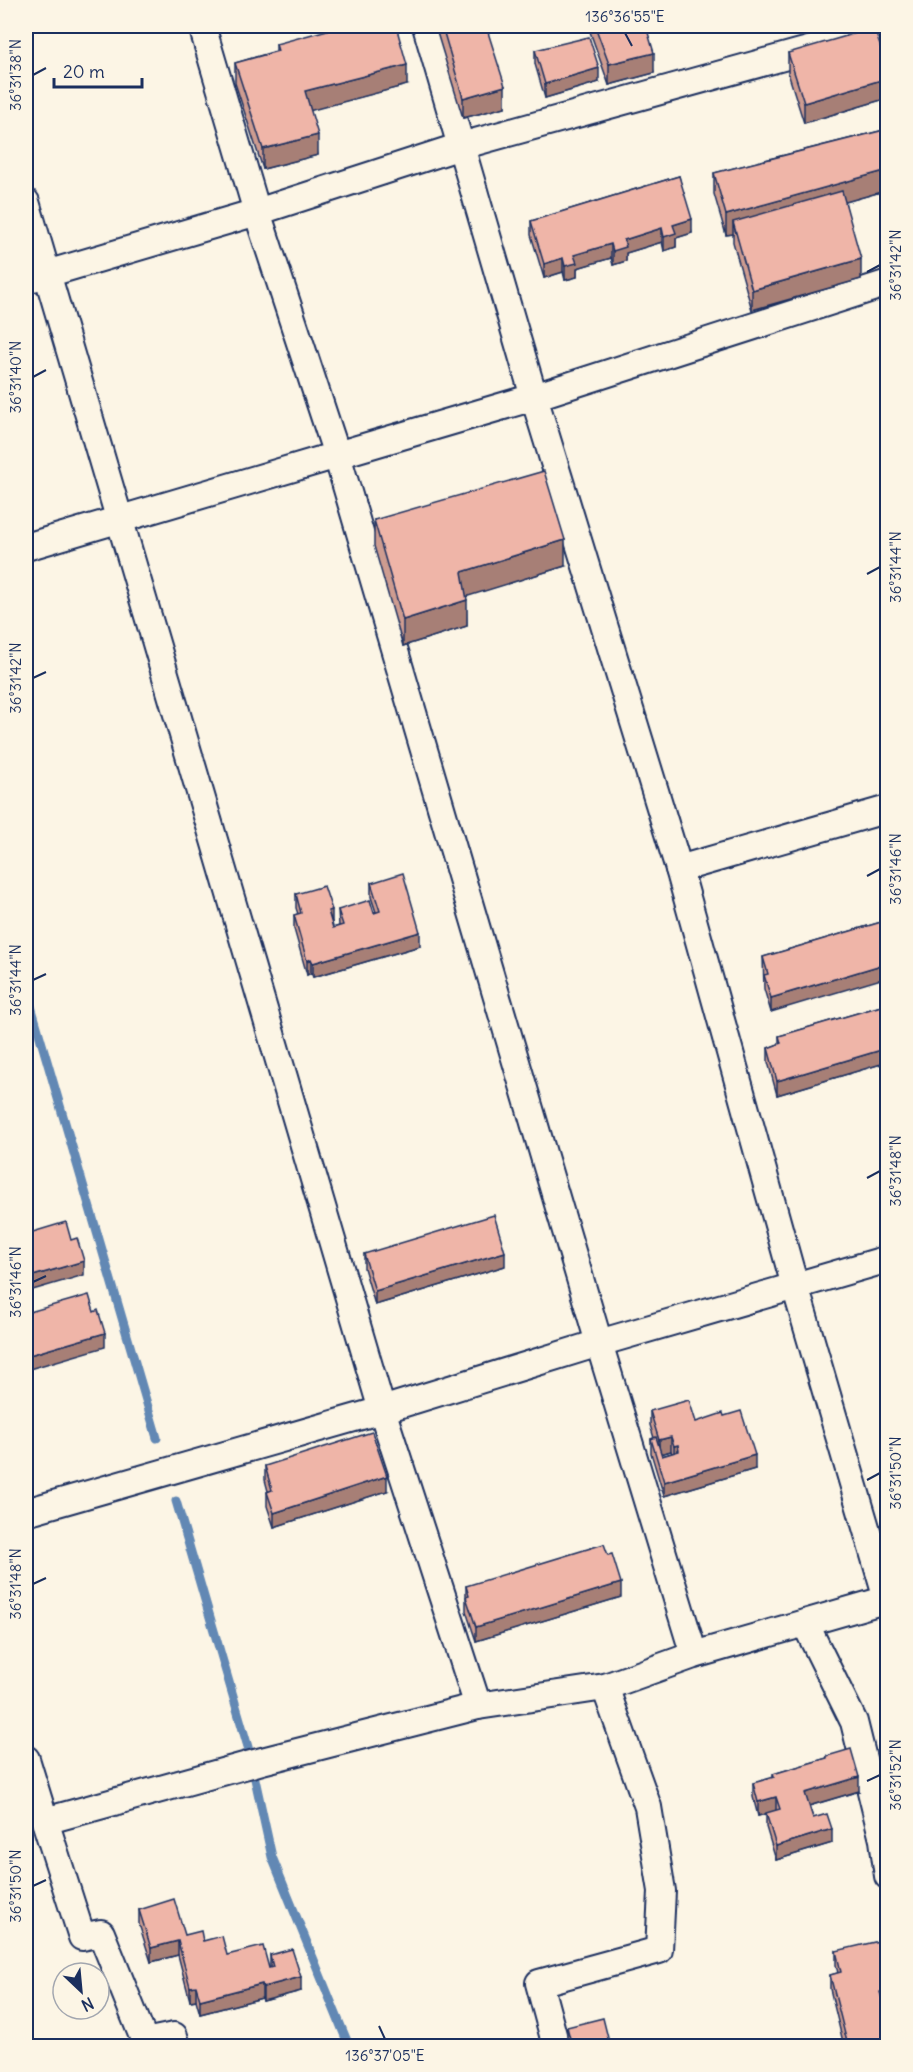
<svg xmlns="http://www.w3.org/2000/svg" width="913" height="2072" viewBox="0 0 913 2072" font-family="Delius,sans-serif">
<rect width="100%" height="100%" fill="#fcf5e5"/>
<filter id="ink" filterUnits="userSpaceOnUse"><feTurbulence type="fractalNoise" baseFrequency=".0167" numOctaves="2"/><feDisplacementMap in="SourceGraphic" scale="12" xChannelSelector="R" yChannelSelector="G"/><feConvolveMatrix kernelMatrix="1 2 1 2 8 2 1 2 1" color-interpolation-filters="sRGB"/></filter>
<g filter="url(#ink)">
<g fill="none" stroke-linecap="round" stroke-linejoin="round">
<g stroke="#6288b4" stroke-width="9">
<polyline points="26,989 157,1438"/>
<polyline points="176,1501 248,1747 272,1857 349,2046"/>
</g>
<g stroke="#1b2f5e" stroke-width="30">
<g id="minor">
<polyline points="426,26 534,397 679,869 888,809"/>
<polyline points="26,202 382,1410 478,1706"/>
<polyline points="26,280 257,212 461,146 888,28"/>
<polyline points="26,547 337,455 257,212 202,26"/>
<polyline points="679,869 795,1286 887,1599"/>
<polyline points="26,1512 382,1410 599,1343 888,1259"/>
<polyline points="805,1623 854,1722 883,1840 888,1876"/>
<polyline points="694,1655 599,1343 337,455 534,397 888,283"/>
<polyline points="26,1759 45,1821 262,1761 478,1706 605,1687 694,1655 888,1599"/>
<polyline points="45,1821 82,1937 101,1933 145,2042 174,2036 177,2046"/>
<polyline points="556,2046 539,1983 659,1950 662,1891 648,1807 605,1687"/>
</g>
</g>
<use href="#minor" stroke="#fcf5e5" stroke-width="26"/>
</g>
<g fill="#ce9c90" stroke="#1b2f5e" stroke-width="1.5" fill-rule="evenodd">
<polygon points="435,26 486,26 505,107 463,118"/>
<polygon points="588,26 646,26 654,73 609,85"/>
<polygon points="276,44 407,85 310,110 318,155 263,169 235,83 235,63 276,51"/>
<polygon points="535,50 599,82 545,98 535,64"/>
<polygon points="788,53 888,69 888,98 804,123 788,73"/>
<polygon points="888,129 888,190 845,202 861,279 752,310 733,242 733,234 726,235 714,194 714,173"/>
<polygon points="679,176 692,233 676,238 676,247 664,251 662,242 626,253 626,261 613,265 611,258 577,268 577,277 565,280 563,272 544,278 531,235 531,221"/>
<polygon points="374,520 565,566 466,596 467,626 403,646 374,546"/>
<polygon points="371,883 420,946 313,977 311,973 307,975 294,929 294,915 298,914 296,908 296,894 332,922 333,928 339,926 338,910 376,912 371,897"/>
<polygon points="888,920 771,1012 764,989 763,957"/>
<polygon points="888,1004 888,1062 777,1095 768,1062 768,1048 779,1044 779,1036"/>
<polygon points="364,1254 505,1266 375,1305 364,1268"/>
<path d="M650 1411 696 1422 724 1416 755 1469 664 1496 651 1453V1439L654 1438 650 1425ZM671 1451 672 1453 662 1456 661 1454Z"/>
<polygon points="265,1466 387,1491 274,1527 267,1506 267,1492 268,1491 265,1480"/>
<polygon points="466,1586 621,1597 476,1641 466,1611"/>
<polygon points="827,1756 859,1791 809,1806 813,1818 832,1843 776,1860 766,1827 766,1814 758,1816 753,1797 753,1783 773,1778 773,1774 827,1758"/>
<polygon points="139,1910 185,1935 203,1941 227,1955 269,1968 270,1967 270,1955 301,1991 263,2001 262,1998 200,2014 196,2000 190,2001 178,1955 151,1962 139,1924"/>
<polygon points="836,1951 887,1984 884,1984 886,2005 884,2005 888,2046 844,2046 830,1989 830,1975 838,1973 836,1965"/>
<polygon points="567,2027 610,2046 569,2046 567,2041"/>
</g>
<g fill="#a77f76" stroke="#1b2f5e" stroke-width="1.5">
<polygon points="654,53 654,73 609,85 609,64"/>
<polygon points="407,65 407,85 305,112 305,91"/>
<polygon points="599,68 599,82 545,98 545,84"/>
<polygon points="888,78 888,98 804,123 804,103"/>
<polygon points="505,86 505,107 463,118 463,98"/>
<polygon points="318,135 318,155 263,169 263,149"/>
<polygon points="888,170 888,190 736,233 733,222 733,234 726,235 726,215"/>
<polygon points="692,219 692,233 676,238 676,247 664,251 664,237 673,225"/>
<polygon points="662,228 662,242 626,253 626,261 613,265 613,251 624,240"/>
<polygon points="611,244 611,258 577,268 577,277 565,280 565,266 574,255"/>
<polygon points="563,258 563,272 544,278 544,264"/>
<polygon points="861,259 861,279 752,310 752,290"/>
<polygon points="565,540 565,566 462,598 462,572"/>
<polygon points="467,600 467,626 403,646 403,620"/>
<polygon points="332,910 332,924 328,911"/>
<polygon points="420,932 420,946 313,977 313,963"/>
<polygon points="311,959 311,973 307,975 307,961"/>
<polygon points="888,963 888,977 771,1012 771,998"/>
<polygon points="888,1048 888,1062 777,1095 777,1081"/>
<polygon points="505,1252 505,1266 375,1305 375,1291"/>
<polygon points="84,1261 84,1275 26,1292 26,1278"/>
<polygon points="105,1333 105,1347 26,1370 26,1356"/>
<polygon points="671,1437 671,1451 659,1454 659,1440"/>
<polygon points="678,1445 678,1459 674,1460 674,1446"/>
<polygon points="755,1455 755,1469 664,1496 664,1482"/>
<polygon points="387,1476 387,1491 274,1527 274,1513"/>
<polygon points="621,1583 621,1597 476,1641 476,1627"/>
<polygon points="859,1777 859,1791 805,1807 805,1793"/>
<polygon points="776,1797 776,1811 758,1816 758,1802"/>
<polygon points="832,1829 832,1843 776,1860 776,1846"/>
<polygon points="178,1941 178,1955 151,1962 151,1948"/>
<polygon points="887,1969 887,1984 881,1985 881,1971"/>
<polygon points="301,1977 301,1991 263,2001 263,1987"/>
<polygon points="262,1984 262,1998 200,2014 200,2000"/>
<polygon points="196,1986 196,2000 190,2001 190,1987"/>
<polygon points="886,1991 886,2005 880,2006 880,1992"/>
</g>
<g fill="#efb5a8" stroke="#1b2f5e" stroke-width="1.5">
<polygon points="342,26 396,26 407,65 305,91 318,135 263,149 235,63 278,51 276,44"/>
<polygon points="442,26 486,26 505,86 463,98"/>
<polygon points="595,26 646,26 654,53 609,64"/>
<polygon points="874,28 888,69 888,78 804,103 788,53"/>
<polygon points="589,37 599,68 545,84 535,50"/>
<polygon points="888,129 888,170 726,215 714,173"/>
<polygon points="679,176 692,219 673,225 676,233 664,237 662,228 624,240 626,247 613,251 611,244 574,255 577,263 565,266 563,258 544,264 531,221"/>
<polygon points="842,191 861,259 752,290 733,222"/>
<polygon points="544,471 565,540 462,572 467,600 403,620 374,520"/>
<polygon points="403,873 420,932 313,963 311,959 307,961 294,915 301,913 296,894 324,886 332,910 328,911 333,928 343,925 338,910 370,900 374,913 380,911 371,883"/>
<polygon points="888,920 888,963 771,998 764,975 768,974 763,957"/>
<polygon points="888,1004 888,1048 777,1081 768,1048 781,1043 779,1036"/>
<polygon points="494,1215 505,1252 375,1291 364,1254"/>
<polygon points="66,1222 71,1240 77,1238 84,1261 26,1278 26,1234"/>
<polygon points="89,1295 94,1312 98,1310 105,1333 26,1356 26,1313"/>
<polygon points="689,1400 696,1422 723,1413 724,1416 741,1411 755,1455 664,1482 651,1439 656,1437 662,1456 679,1451 678,1445 674,1446 671,1437 659,1440 650,1411"/>
<polygon points="372,1432 387,1476 274,1513 267,1492 272,1490 265,1466"/>
<polygon points="604,1544 608,1555 612,1554 621,1583 476,1627 466,1597 469,1596 466,1586"/>
<polygon points="851,1749 859,1777 805,1793 813,1818 827,1814 832,1829 776,1846 766,1813 780,1809 776,1797 758,1802 753,1783 774,1777 773,1774 827,1758 827,1756"/>
<polygon points="174,1899 185,1935 201,1931 203,1941 222,1936 227,1955 263,1946 269,1968 273,1967 270,1955 292,1949 301,1977 263,1987 262,1984 200,2000 196,1986 190,1987 178,1941 151,1948 139,1910"/>
<polygon points="879,1941 887,1969 881,1971 886,1991 880,1992 888,2019 888,2046 848,2046 830,1975 841,1972 836,1951"/>
<polygon points="603,2018 610,2046 572,2046 567,2027"/>
<polygon points="639,2042 640,2046 622,2046"/>
</g>
</g>
<path fill="none" stroke="#1b2f5e" stroke-width="2" d="M625 33 632 46M33 75 46 68M867 272 880 265M33 377 46 370M867 574 880 567M33 678 46 672M867 876 880 869M33 980 46 974M867 1178 880 1171M33 1282 46 1276M867 1480 880 1473M33 1584 46 1578M867 1781 880 1775M33 1886 46 1880M379 2026 385 2039"/>
<rect width="913" height="2072" fill="none" stroke="#fcf5e5" stroke-width="66"/>
<g transform="translate(81 1991) rotate(154)"><circle r="28" fill="#fcf5e5" stroke="#a2a6af" stroke-width="1.5"/>
<path d="M0-4.5L10 22L0 15L-10 22Z" fill="#1b2f5e"/>
<text y="-9" font-size="16" font-weight="bold" text-anchor="middle" fill="#1b2f5e">N</text>
</g>
<path d="M54 78v9h88v-9" fill="none" stroke="#1b2f5e" stroke-width="3"/>
<text x="63" y="78" font-size="18" fill="#1b2f5e" stroke="#fcf5e5" stroke-width="4.5" paint-order="stroke">20 m</text>
<rect x="33" y="33" width="847" height="2006" fill="none" stroke="#1b2f5e" stroke-width="2"/>
<g font-size="15" text-anchor="middle" fill="#1b2f5e">
<text x="625" y="22">136°36'55"E</text>
<text transform="translate(16 75) rotate(-90)" y="5">36°31'38"N</text>
<text transform="translate(896 265) rotate(-90)" y="5">36°31'42"N</text>
<text transform="translate(16 377) rotate(-90)" y="5">36°31'40"N</text>
<text transform="translate(896 567) rotate(-90)" y="5">36°31'44"N</text>
<text transform="translate(16 678) rotate(-90)" y="5">36°31'42"N</text>
<text transform="translate(896 869) rotate(-90)" y="5">36°31'46"N</text>
<text transform="translate(16 980) rotate(-90)" y="5">36°31'44"N</text>
<text transform="translate(896 1171) rotate(-90)" y="5">36°31'48"N</text>
<text transform="translate(16 1282) rotate(-90)" y="5">36°31'46"N</text>
<text transform="translate(896 1473) rotate(-90)" y="5">36°31'50"N</text>
<text transform="translate(16 1584) rotate(-90)" y="5">36°31'48"N</text>
<text transform="translate(896 1775) rotate(-90)" y="5">36°31'52"N</text>
<text transform="translate(16 1886) rotate(-90)" y="5">36°31'50"N</text>
<text x="385" y="2061">136°37'05"E</text>
</g>
</svg>
